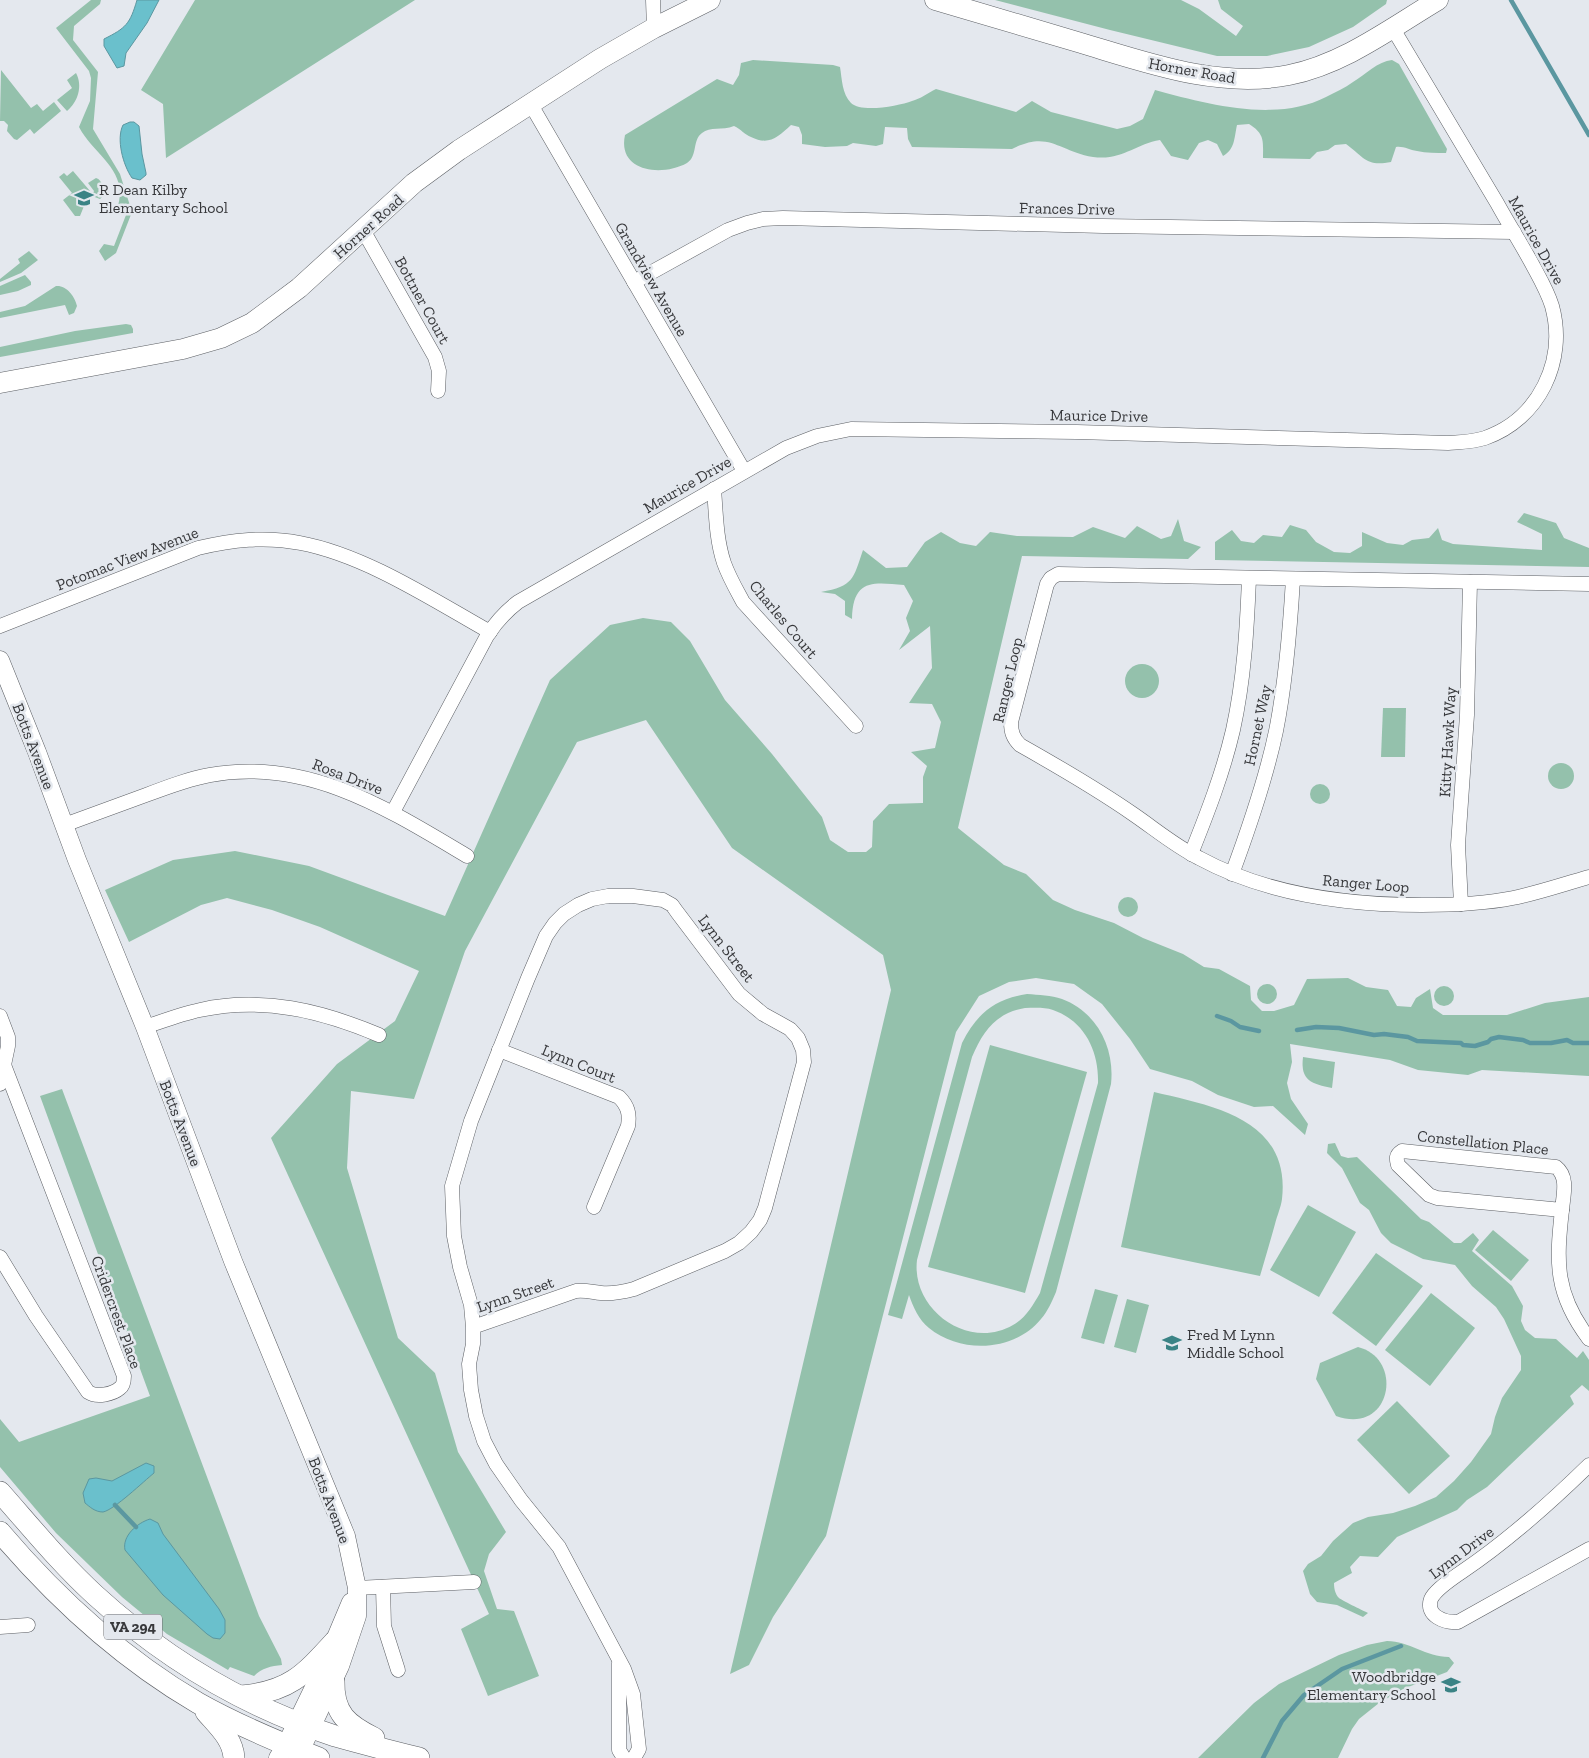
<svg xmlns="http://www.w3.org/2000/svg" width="1589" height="1758" viewBox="0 0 1589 1758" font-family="'Zilla Slab',serif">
<rect width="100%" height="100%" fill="#e4e8ee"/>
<g fill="#94c1ac" fill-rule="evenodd">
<path d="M91 0H101L100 4 74 26 73 40 98 72 93 129 120 174 132 212 116 253 105 261 99 251 104 244 114 246 126 215 119 212 117 209C130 170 95 157 79 127L90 101 91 78 89 71 56 28Z"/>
<polygon points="195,0 415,0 166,158 163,104 141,90"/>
<polygon points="995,0 1181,0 1199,9 1236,36 1243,26 1221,9 1218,0 1387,0 1386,4 1353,27 1309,47 1267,56 1217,56 1110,30"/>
<path d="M753 60 833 65 840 67C842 79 842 94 851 103 861 113 899 106 912 101 920 99 928 93 936 89L1016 112 1032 101 1051 112 1117 129 1130 126 1143 119 1155 90C1207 104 1275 123 1326 97 1335 92 1345 88 1353 82 1365 75 1378 61 1392 60L1399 64 1447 149 1446 153C1437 153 1426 153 1417 151 1409 150 1404 146 1396 147L1391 162C1366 167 1364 157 1346 144L1335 145 1328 150 1317 152 1310 159 1263 158C1263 141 1265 134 1249 124L1237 125C1234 139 1235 149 1223 156L1217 144 1208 140 1199 143 1188 160 1171 156 1160 140C1135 144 1122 161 1093 157 1058 151 1049 130 1012 149L912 147 908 139 907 128 885 127 883 144 876 146 853 143 847 146 825 147 802 144V135L799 127 791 125C778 137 769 146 751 137 745 135 741 129 734 126 722 131 710 126 702 133 692 140 698 156 687 163 662 177 617 172 625 135L717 79 733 85 739 75 741 63Z"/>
<polygon points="1,70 31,108 37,104 43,111 54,102 61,111 34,134 30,129 17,140 14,139 7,131 8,125 4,121 0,121"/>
<path d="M76 73C83 86 78 102 67 111L57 100 72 88 67 80Z"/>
<polygon points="73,171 90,191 80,216 75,216 63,200 72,193 59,177 64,173 67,176"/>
<path d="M96 178C103 180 103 189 103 196L100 199 92 196 94 191 88 183Z"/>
<polygon points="29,251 38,260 21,273 0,282 0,279 20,263 18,259"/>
<polygon points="25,275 31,282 31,285 18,291 0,295 0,286"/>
<path d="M56 286C66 285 75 296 77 306L74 313 69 315 65 305 0 318V312L25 306Z"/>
<polygon points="126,324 131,325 133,329 133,333 0,357 0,347 75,331"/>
<polygon points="1524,513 1556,523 1564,538 1589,548 1589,567 1215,560 1215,542 1232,530 1241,541 1254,543 1263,535 1282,537 1290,525 1306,530 1316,542 1334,552 1350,553 1362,546 1362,532 1387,543 1403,545 1412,540 1429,538 1438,528 1442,540 1453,544 1542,550 1542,534 1517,522"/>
<path d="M1178 519 1184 541 1201 547 1188 559 1022 556 958 828 1004 865 1026 874 1053 900 1075 910 1114 923 1143 938 1183 954 1204 967 1219 969 1250 986 1251 1000 1262 1011H1274L1294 1005 1307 979 1348 978 1366 987 1388 990 1397 1006 1411 1007 1416 998 1430 989 1433 1008 1443 1015H1507L1545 1003 1589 997V1076L1482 1070 1468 1075 1418 1070 1390 1060 1290 1044 1292 1062 1287 1083 1291 1099 1308 1124 1305 1135 1273 1106 1254 1107 1218 1095 1192 1081 1150 1069 1130 1039 1102 1004 1074 984 1036 978 1009 982 979 996 956 1032 826 1536 773 1617 749 1665 730 1674 891 990 883 955 732 848 646 720 577 742 465 951 414 1099 351 1091 347 1168 398 1338 435 1373 458 1452 506 1532 489 1554 484 1571 497 1609 514 1611 539 1676 488 1696 461 1629 489 1614 271 1138 337 1064 395 1021 419 971 320 927 272 910 227 898 201 905 129 942 105 890 173 860 235 851 309 866 445 916 550 680 610 625 643 618 671 622 690 641 725 700 772 754 822 817 830 840 848 852H866L872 847 873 821 889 804 923 803V777L927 766 911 752 935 748 941 722 932 704 909 703 932 668 930 626 899 650 910 631 906 618 913 601 904 585C872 582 853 579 852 619L845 615V601L835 594 821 592C854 586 853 579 863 550L886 568 907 567 925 542 941 532 960 543 976 546 990 532 1017 536 1073 537 1093 527 1125 538 1137 526 1161 539 1171 536Z"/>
<circle cx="1142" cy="681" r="17"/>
<polygon points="1383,708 1406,708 1405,757 1381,757"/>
<circle cx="1561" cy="776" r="13"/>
<circle cx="1320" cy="794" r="10"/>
<circle cx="1128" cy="907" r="10"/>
<circle cx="1267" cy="994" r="10"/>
<circle cx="1444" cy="996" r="10"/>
<path d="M1027 994C1039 995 1051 995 1062 999 1097 1012 1115 1048 1111 1084L1056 1292C1052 1301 1048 1311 1041 1319 1014 1352 961 1354 929 1328 919 1320 913 1307 909 1295L902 1319 888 1315 962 1043C977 1013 995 999 1027 994ZM1025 1008C1034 1008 1044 1007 1053 1010 1085 1021 1099 1052 1098 1083L1040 1293C1033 1305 1026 1318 1013 1325 969 1351 911 1310 917 1260L972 1057C983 1031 996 1013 1025 1008Z"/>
<polygon points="990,1045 1087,1072 1025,1293 928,1267"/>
<path d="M1303 1057 1335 1062 1332 1088C1312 1084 1300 1081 1303 1057Z"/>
<path d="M62 1089 259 1616 281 1659 282 1665C271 1666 262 1668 254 1676L230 1667 228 1670 167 1634 122 1597 56 1533 0 1467V1419L19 1442 150 1396 40 1096Z"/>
<path d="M1154 1092C1213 1106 1291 1119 1282 1199 1281 1207 1277 1216 1275 1224 1270 1242 1265 1259 1260 1276L1121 1247Z"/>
<path d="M1335 1143 1341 1156 1348 1158 1357 1157 1421 1219 1429 1222 1454 1243H1461L1473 1233 1479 1240 1472 1251 1512 1286 1523 1306 1521 1321 1525 1330 1535 1338 1556 1339 1577 1358 1583 1351 1589 1360V1391L1582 1385 1570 1396 1574 1404 1487 1487 1467 1500 1457 1510 1397 1537 1378 1557 1360 1556 1350 1567 1352 1573 1334 1583C1334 1588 1335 1594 1339 1598 1341 1600 1362 1610 1368 1613L1363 1617 1337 1605 1317 1602 1310 1594 1303 1571 1308 1564 1321 1556 1333 1541 1353 1523 1368 1517 1393 1513 1415 1506 1436 1497 1454 1481 1471 1462 1491 1434 1495 1417 1502 1398 1521 1370V1356L1504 1319 1496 1307 1472 1286 1455 1265 1423 1259 1391 1243 1381 1233 1369 1210 1360 1203 1342 1168 1327 1153 1328 1144Z"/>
<polygon points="1308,1205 1356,1232 1319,1297 1270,1270"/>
<polygon points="1493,1230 1529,1260 1511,1281 1475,1250"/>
<polygon points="1376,1253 1423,1286 1376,1346 1332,1313"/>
<polygon points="1095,1289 1118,1295 1104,1344 1081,1338"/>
<polygon points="1431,1293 1475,1328 1430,1386 1385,1350"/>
<polygon points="1127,1299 1149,1305 1136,1353 1114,1347"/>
<path d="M1358 1347C1405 1359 1391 1436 1336 1416L1316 1379 1320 1363Z"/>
<polygon points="1397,1401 1450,1456 1409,1494 1357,1440"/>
<path d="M1387 1641C1409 1641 1426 1657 1449 1657L1454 1663 1447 1672 1403 1689 1379 1703 1359 1719 1352 1729 1338 1758H1198L1254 1703 1279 1684 1339 1655 1367 1645Z"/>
</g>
<g fill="#6ac0cc" stroke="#5b97a0">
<path d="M137 0H159L147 23 126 53 124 66 117 68 104 46V39C126 28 130 24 137 0Z"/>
<path d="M130 122H134L139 126 142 154 146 173V175L140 180 132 178C123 165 116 139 123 125Z"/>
<path d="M146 1463 154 1466V1473C144 1481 114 1510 103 1512 95 1512 90 1507 85 1503L83 1493 89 1479 96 1478 112 1481Z"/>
<path d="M150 1519 158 1523 163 1534 219 1609 225 1620V1633L220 1639 213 1638 207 1634 163 1595 125 1550C122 1536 137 1523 150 1519Z"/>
</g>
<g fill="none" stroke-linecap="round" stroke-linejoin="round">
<g stroke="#5b97a0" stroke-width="4.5">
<polyline points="1511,0 1589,135"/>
<polyline points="1217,1016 1231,1021 1240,1027 1259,1031"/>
<polyline points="1297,1030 1316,1027 1339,1028 1374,1035 1384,1034 1408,1037 1417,1041 1461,1043 1463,1045 1475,1046 1488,1042 1491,1039 1499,1037 1523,1040 1530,1043 1551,1043 1567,1040 1573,1043 1589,1043"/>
<polyline points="115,1505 136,1527"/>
<polyline points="1263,1758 1282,1721 1304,1695 1342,1669 1401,1646"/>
</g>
<g stroke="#5c5f64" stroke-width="15">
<g id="minor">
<polyline points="653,0 654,28"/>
<polyline points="530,103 744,471"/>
<polyline points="363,230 435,357 439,371 438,391"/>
<polyline points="634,282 728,230 747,223 763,219 783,218 1103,226 1514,232"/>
<path d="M714 489C716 513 716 539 724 563 729 577 736 589 743 602L856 726"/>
<path d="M1589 584 1058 574 1051 578 1047 584 1011 722C1011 732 1013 738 1020 745 1059 767 1097 789 1133 814 1155 829 1175 846 1199 858 1267 895 1346 905 1422 905 1453 905 1483 904 1513 898 1538 893 1564 884 1589 877"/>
<path d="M0 626 198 548C232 540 265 536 300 543 365 555 433 600 490 632"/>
<path d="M393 812 487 636C496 622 505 612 518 602L786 448 817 436 851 429 1077 432 1448 443C1460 442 1473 442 1485 438 1539 419 1567 361 1552 306 1547 290 1539 277 1531 262 1520 242 1508 223 1497 203 1462 145 1427 86 1392 27"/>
<path d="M64 825C91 815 118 805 146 795 167 787 188 779 210 775 307 757 388 809 467 856"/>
<path d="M1191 854C1207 814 1223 773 1233 730 1244 680 1247 629 1249 578"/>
<path d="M1232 874C1249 828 1266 779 1276 731 1286 681 1290 630 1293 579"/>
<polyline points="1461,904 1458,845 1467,715 1470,582"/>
<polyline points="0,1016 8,1037 8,1046 0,1084"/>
<path d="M145 1027C163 1021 181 1014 200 1010 262 996 322 1011 379 1035"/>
<path d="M499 1050 619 1097C628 1106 630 1114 628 1126L594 1207"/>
<path d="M1402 1151 1556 1167C1569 1177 1563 1196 1562 1210L1437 1198 1429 1195 1398 1165C1396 1158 1396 1155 1402 1151Z"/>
<path d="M1562 1210C1556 1263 1555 1294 1589 1339"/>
<path d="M0 1257 36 1316 88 1392C97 1398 113 1394 120 1388 124 1385 124 1380 124 1376L4 1065"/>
<path d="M473 1327 576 1291C585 1290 592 1292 601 1293 612 1294 623 1292 634 1289L725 1251 739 1243 751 1232 760 1220 765 1208 804 1062 803 1050 798 1038 790 1029 763 1014 739 994 677 912 672 905 663 900 633 896H608L592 899 578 905 564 914 555 923 546 936 528 978 471 1121 452 1186 454 1236 460 1267 471 1305 473 1327V1344L469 1364 471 1390 476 1416 484 1441 496 1464 521 1500 559 1547 624 1669 633 1694 639 1749 634 1758"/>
<path d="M1589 1465C1549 1504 1509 1540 1463 1571 1454 1577 1435 1590 1431 1599 1425 1616 1445 1623 1458 1622L1589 1549"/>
<polyline points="383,1587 384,1626 398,1670"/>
<polyline points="357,1588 474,1582"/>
<polyline points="0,1627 28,1625"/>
<polyline points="619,1663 619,1750 624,1758"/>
</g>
</g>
<g stroke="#5c5f64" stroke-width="19">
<g id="tertiary">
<polyline points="0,660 37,752 77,860 145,1027 233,1261 346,1536 357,1588 357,1616 340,1666 297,1758"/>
<polyline points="278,1758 286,1745 322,1671 351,1602"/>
</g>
</g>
<g stroke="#5c5f64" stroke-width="21">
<g id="secondary">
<path d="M935 0C984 14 1033 29 1081 43 1148 63 1219 89 1289 75 1344 64 1391 28 1438 0"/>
<polyline points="0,383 183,349 221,338 252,323 299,288 414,183 459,150 600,59 654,28 710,0"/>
</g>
</g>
<g stroke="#5c5f64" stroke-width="22">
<g id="primary">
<path d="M0 1492C31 1527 60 1563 95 1595 164 1658 246 1707 335 1736 363 1744 391 1751 419 1758"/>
<path d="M0 1532C56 1598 123 1659 198 1703 237 1725 278 1742 319 1758"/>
<path d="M334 1681C333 1714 348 1725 374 1738"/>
<path d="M241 1696C289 1692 304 1675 335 1641"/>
<path d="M206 1712C218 1726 233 1739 234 1758"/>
</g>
</g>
<use href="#minor" stroke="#fff" stroke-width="14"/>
<use href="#tertiary" stroke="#fff" stroke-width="18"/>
<use href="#secondary" stroke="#fff" stroke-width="20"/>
<use href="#primary" stroke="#fff" stroke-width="21"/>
</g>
<defs>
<g id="school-bare" transform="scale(1.5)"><path d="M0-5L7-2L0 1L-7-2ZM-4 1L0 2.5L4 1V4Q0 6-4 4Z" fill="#3a8385" stroke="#e4e8ee" stroke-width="2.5" paint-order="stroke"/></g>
</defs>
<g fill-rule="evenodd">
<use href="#school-bare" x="84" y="198"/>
<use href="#school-bare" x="1172" y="1343"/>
<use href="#school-bare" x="1451" y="1685"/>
</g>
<g text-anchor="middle" stroke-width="5" stroke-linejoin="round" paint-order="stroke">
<rect fill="#e4e8ee" stroke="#6b6d71" stroke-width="1" x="104" y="1614.5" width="58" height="25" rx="4"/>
<g font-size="15" font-weight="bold" fill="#37383b">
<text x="133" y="1632">VA 294</text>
</g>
<g font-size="16" fill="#37383b" stroke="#e4e8ee">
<text transform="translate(1192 70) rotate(10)" y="6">Horner Road</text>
<text transform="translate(1067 208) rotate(1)" y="6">Frances Drive</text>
<text transform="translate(368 226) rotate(-42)" y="6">Horner Road</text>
<text transform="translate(1537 240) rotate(61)" y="6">Maurice Drive</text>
<text transform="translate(652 279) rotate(60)" y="6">Grandview Avenue</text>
<text transform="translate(423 300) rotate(61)" y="6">Bottner Court</text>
<text transform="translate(1099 415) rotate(1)" y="6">Maurice Drive</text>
<text transform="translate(687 484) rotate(-30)" y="6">Maurice Drive</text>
<text transform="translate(127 558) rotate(-21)" y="6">Potomac View Avenue</text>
<text transform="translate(784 619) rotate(50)" y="6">Charles Court</text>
<text transform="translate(1007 680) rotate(-77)" y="6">Ranger Loop</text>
<text transform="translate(1257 725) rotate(-78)" y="6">Hornet Way</text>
<text transform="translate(1447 742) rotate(-87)" y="6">Kitty Hawk Way</text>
<text transform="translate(34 746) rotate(69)" y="6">Botts Avenue</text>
<text transform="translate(348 776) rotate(21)" y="6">Rosa Drive</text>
<text transform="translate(1366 883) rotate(5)" y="6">Ranger Loop</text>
<text transform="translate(727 948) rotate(52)" y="6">Lynn Street</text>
<text transform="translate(579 1063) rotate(22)" y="6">Lynn Court</text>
<text transform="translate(181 1123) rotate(69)" y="6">Botts Avenue</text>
<text transform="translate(1483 1142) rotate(6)" y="6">Constellation Place</text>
<text transform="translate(515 1294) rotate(-19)" y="6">Lynn Street</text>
<text transform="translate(117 1312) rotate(70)" y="6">Cridercrest Place</text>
<text transform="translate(330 1500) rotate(69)" y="6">Botts Avenue</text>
<text transform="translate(1461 1552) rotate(-37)" y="6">Lynn Drive</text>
</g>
<g font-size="16" fill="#37383b" stroke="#e4e8ee" text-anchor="start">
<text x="99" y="195">R Dean Kilby<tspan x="99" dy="18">Elementary School</tspan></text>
<text x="1187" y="1340">Fred M Lynn<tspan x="1187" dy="18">Middle School</tspan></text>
<text x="1436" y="1682" text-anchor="end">Woodbridge<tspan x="1436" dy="18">Elementary School</tspan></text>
</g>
</g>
</svg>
